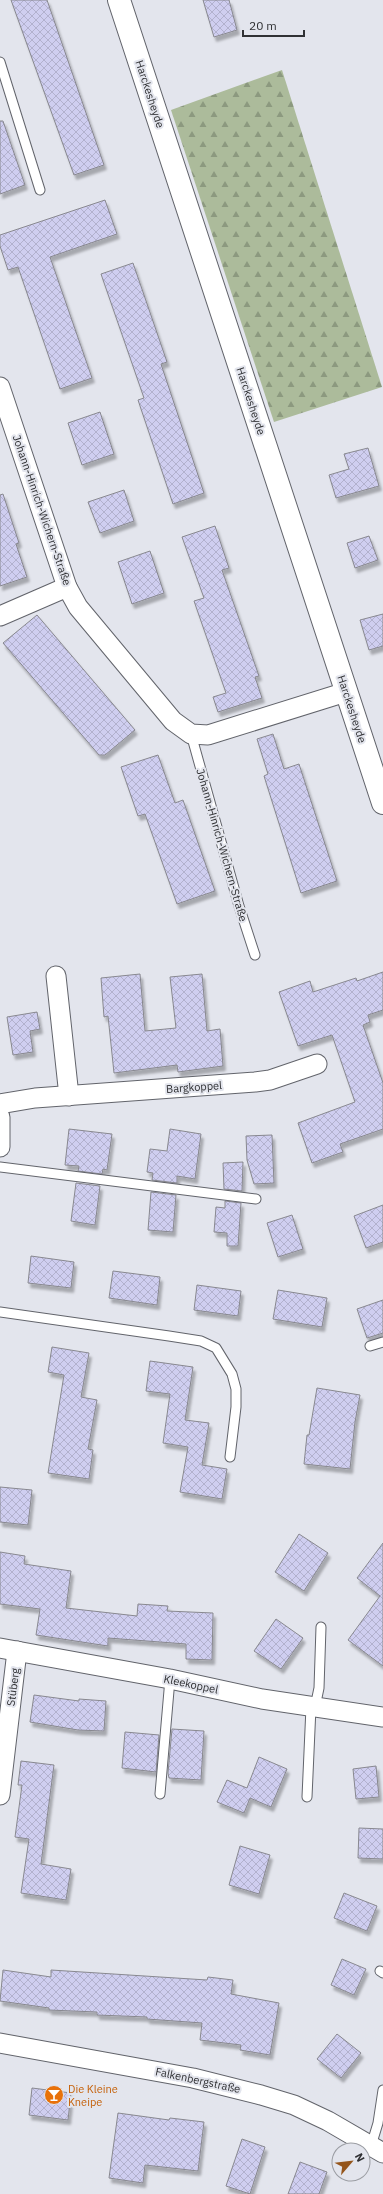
<svg xmlns="http://www.w3.org/2000/svg" width="383" height="2194" viewBox="0 0 383 2194" font-family="'IBM Plex Sans',sans-serif">
<defs>
<pattern id="forest-firs" width="22" height="20" patternUnits="userSpaceOnUse"><rect width="22" height="20" fill="#acbb9b"/><path d="M5 1l3.5 6h-7zM16 11l3.5 6h-7z" fill="#8c997f"/></pattern>
<pattern id="building-cross-hatch" width="8" height="8" patternUnits="userSpaceOnUse"><rect width="8" height="8" fill="#cfcef0"/><path d="M0 0l8 8M0 8l8-8" fill="none" stroke="#b2b1ce"/></pattern>
<filter id="shadow"><feDropShadow dx="2.5" dy="4.5" stdDeviation="1" flood-color="#0004"/></filter>
</defs>
<rect width="100%" height="100%" fill="#e3e5ed"/>
<polygon fill="url(#forest-firs)" points="282,70 382,387 274,422 171,110"/>
<g fill="url(#building-cross-hatch)" stroke="#88888f" filter="url(#shadow)">
<polygon points="11,0 47,0 104,165 74,175"/>
<polygon points="203,0 229,0 237,30 214,37"/>
<polygon points="0,121 3,121 25,185 0,194"/>
<polygon points="105,200 117,234 50,257 92,378 60,389 18,267 8,270 0,246 0,235"/>
<polygon points="133,263 167,362 161,364 204,493 173,504 138,400 144,398 101,274"/>
<polygon points="100,412 114,454 82,465 68,423"/>
<polygon points="368,448 379,486 336,498 329,475 349,469 344,454"/>
<polygon points="124,490 134,521 100,533 88,502"/>
<polygon points="3,494 19,543 16,544 27,577 0,586 0,495"/>
<polygon points="215,526 229,568 222,570 259,676 255,677 262,698 218,712 213,697 226,693 194,601 204,598 182,537"/>
<polygon points="369,536 378,560 355,568 347,543"/>
<polygon points="150,551 164,593 132,604 118,562"/>
<polygon points="383,614 383,646 369,650 360,620"/>
<polygon points="37,615 135,730 105,755 99,755 3,643"/>
<polygon points="273,734 284,769 299,764 337,881 301,893 264,776 268,774 257,739"/>
<polygon points="158,755 175,803 183,800 215,891 177,904 145,814 138,816 121,767"/>
<polygon points="383,972 383,1010 368,1015 370,1022 363,1025 383,1083 383,1129 340,1144 343,1152 312,1163 298,1123 355,1102 332,1035 298,1046 279,992 310,981 313,992 356,978 357,981"/>
<polygon points="140,974 145,1031 176,1028 170,977 202,974 207,1031 220,1029 223,1066 178,1072 177,1065 114,1073 108,1016 104,1017 101,978"/>
<polygon points="37,1012 40,1029 30,1031 33,1052 13,1055 7,1017"/>
<polygon points="69,1129 112,1134 107,1170 103,1169 102,1174 78,1171 79,1166 65,1165"/>
<polygon points="170,1129 201,1134 195,1179 177,1176 177,1183 152,1180 153,1173 147,1172 150,1149 167,1151"/>
<polygon points="272,1135 274,1183 254,1184 247,1160 246,1136"/>
<polygon points="243,1162 242,1191 224,1189 223,1163"/>
<polygon points="76,1183 100,1186 95,1225 71,1221"/>
<polygon points="151,1192 176,1195 173,1232 148,1230"/>
<polygon points="225,1201 241,1203 238,1246 227,1246 227,1233 214,1232 216,1207 225,1208"/>
<polygon points="383,1205 383,1242 366,1248 354,1216"/>
<polygon points="292,1215 303,1249 278,1257 267,1223"/>
<polygon points="31,1256 74,1262 71,1288 28,1283"/>
<polygon points="113,1271 160,1277 157,1305 109,1298"/>
<polygon points="197,1285 241,1291 238,1316 194,1310"/>
<polygon points="278,1290 327,1298 322,1327 273,1319"/>
<polygon points="383,1300 383,1333 367,1338 357,1309"/>
<polygon points="52,1347 89,1353 81,1397 97,1400 88,1449 93,1450 89,1479 48,1473 64,1375 48,1372"/>
<polygon points="150,1361 193,1367 185,1420 209,1423 202,1465 227,1469 222,1499 180,1492 188,1447 163,1443 170,1394 146,1391"/>
<polygon points="317,1388 360,1395 355,1422 350,1469 304,1464 307,1435 309,1435"/>
<polygon points="0,1487 32,1490 28,1525 0,1522"/>
<polygon points="299,1534 328,1553 304,1591 275,1572"/>
<polygon points="383,1543 383,1666 348,1640 380,1596 357,1578"/>
<polygon points="0,1552 25,1556 24,1564 71,1571 66,1608 137,1616 138,1604 168,1606 167,1611 213,1613 212,1660 186,1659 186,1644 108,1638 108,1646 36,1635 40,1609 0,1604"/>
<polygon points="276,1619 303,1638 281,1669 254,1651"/>
<polygon points="34,1695 79,1701 79,1699 106,1701 104,1731 78,1730 30,1722"/>
<polygon points="172,1729 204,1731 201,1780 169,1778 168,1773"/>
<polygon points="125,1732 159,1735 156,1772 122,1768"/>
<polygon points="259,1757 287,1769 271,1807 250,1798 244,1813 217,1802 227,1780 247,1788"/>
<polygon points="21,1761 54,1765 41,1864 71,1869 66,1900 21,1893 29,1839 15,1837 22,1785 18,1785"/>
<polygon points="376,1766 379,1797 356,1799 353,1769"/>
<polygon points="359,1828 383,1829 383,1859 358,1858"/>
<polygon points="240,1846 270,1855 259,1894 229,1885"/>
<polygon points="344,1893 377,1906 367,1931 334,1918"/>
<polygon points="342,1959 366,1969 354,1995 331,1985"/>
<polygon points="3,1970 51,1977 51,1970 207,1980 208,1977 233,1980 231,1994 279,2003 270,2055 240,2050 241,2045 200,2040 202,2023 147,2019 147,2017 97,2015 97,2012 49,2010 49,2008 0,2001"/>
<polygon points="337,2034 361,2053 341,2078 317,2059"/>
<polygon points="32,2088 71,2093 68,2120 29,2115"/>
<polygon points="118,2113 169,2120 170,2118 204,2122 198,2171 145,2165 143,2183 109,2178"/>
<polygon points="242,2139 265,2147 250,2194 226,2186"/>
<polygon points="300,2162 327,2172 319,2194 288,2194"/>
</g>
<g fill="none" stroke-linecap="round" stroke-linejoin="round">
<g stroke="#62646b" stroke-width="11">
<g id="service">
<polyline points="0,62 40,190"/>
<polyline points="191,734 239,906 255,955"/>
<polyline points="0,1167 256,1199"/>
<polyline points="0,1312 169,1336 201,1341 216,1348 232,1374 236,1389 236,1407 230,1457"/>
<polyline points="370,1346 383,1342"/>
<polyline points="315,1707 319,1688 321,1627"/>
<polyline points="160,1794 170,1679"/>
<polyline points="307,1797 311,1707"/>
<polyline points="380,1971 383,1973"/>
<polyline points="371,2146 378,2123 383,2090"/>
</g>
</g>
<g stroke="#62646b" stroke-width="21">
<g id="minor">
<polyline points="0,387 67,587 78,607 173,721 191,734 208,735 346,692"/>
<polyline points="0,616 67,587"/>
<polyline points="56,976 69,1096"/>
<polyline points="0,1104 35,1098 255,1082 270,1080 317,1064"/>
<polyline points="0,1117 0,1147"/>
<polyline points="0,1648 170,1679 262,1699 383,1717"/>
<polyline points="0,1795 17,1651"/>
<polyline points="0,2043 193,2078 261,2095 294,2105 328,2121 383,2153"/>
</g>
</g>
<g stroke="#62646b" stroke-width="24">
<polyline id="secondary" points="119,0 383,803"/>
</g>
<use href="#service" stroke="#fff" stroke-width="9"/>
<use href="#minor" stroke="#fff" stroke-width="19"/>
<use href="#secondary" stroke="#fff" stroke-width="22"/>
</g>
<defs>
<g id="bar-disc" transform="scale(1)"><circle r="9.5" fill="#e8710a" stroke="#e3e5ed"/><path d="M-6-5H6L.8 .8V4.5H3.5V6h-7V4.5H-.8V.8Z" fill="#fff"/></g>
</defs>
<g fill-rule="evenodd">
<use href="#bar-disc" x="54" y="2095"/>
</g>
<g text-anchor="middle" stroke-width="4" stroke-linejoin="round" paint-order="stroke">
<g font-size="11" fill="#303134" stroke="#e3e5ed">
<text transform="translate(150 94) rotate(72)" y="4">Harckesheyde</text>
<text transform="translate(251 401) rotate(72)" y="4">Harckesheyde</text>
<text transform="translate(42 510) rotate(71)" y="4">Johann-Hinrich-Wichern-Straße</text>
<text transform="translate(352 709) rotate(72)" y="4">Harckesheyde</text>
<text transform="translate(222 845) rotate(74)" y="4">Johann-Hinrich-Wichern-Straße</text>
<text transform="translate(194 1087) rotate(-4)" y="4">Bargkoppel</text>
<text transform="translate(191 1684) rotate(12)" y="4">Kleekoppel</text>
<text transform="translate(13 1687) rotate(-83)" y="4">Stüberg</text>
<text transform="translate(198 2080) rotate(12)" y="4">Falkenbergstraße</text>
</g>
<g font-size="11" fill="#c56008" stroke="#e3e5ed" text-anchor="start">
<text x="68" y="2093">Die Kleine<tspan x="68" dy="13">Kneipe</tspan></text>
</g>
</g>
<g transform="translate(351 2162) rotate(62)"><circle r="19" fill="#e3e5ed" stroke="#9b9da3"/>
<path d="M0-3L7 15L0 10L-7 15Z" fill="#94551b"/>
<text y="-6" font-size="11" font-weight="bold" text-anchor="middle" fill="#303134">N</text>
</g>
<path d="M243 30v6h61v-6" fill="none" stroke="#303134" stroke-width="2"/>
<text x="249" y="30" font-size="12" fill="#303134" stroke="#e3e5ed" stroke-width="3" paint-order="stroke">20 m</text>
</svg>
